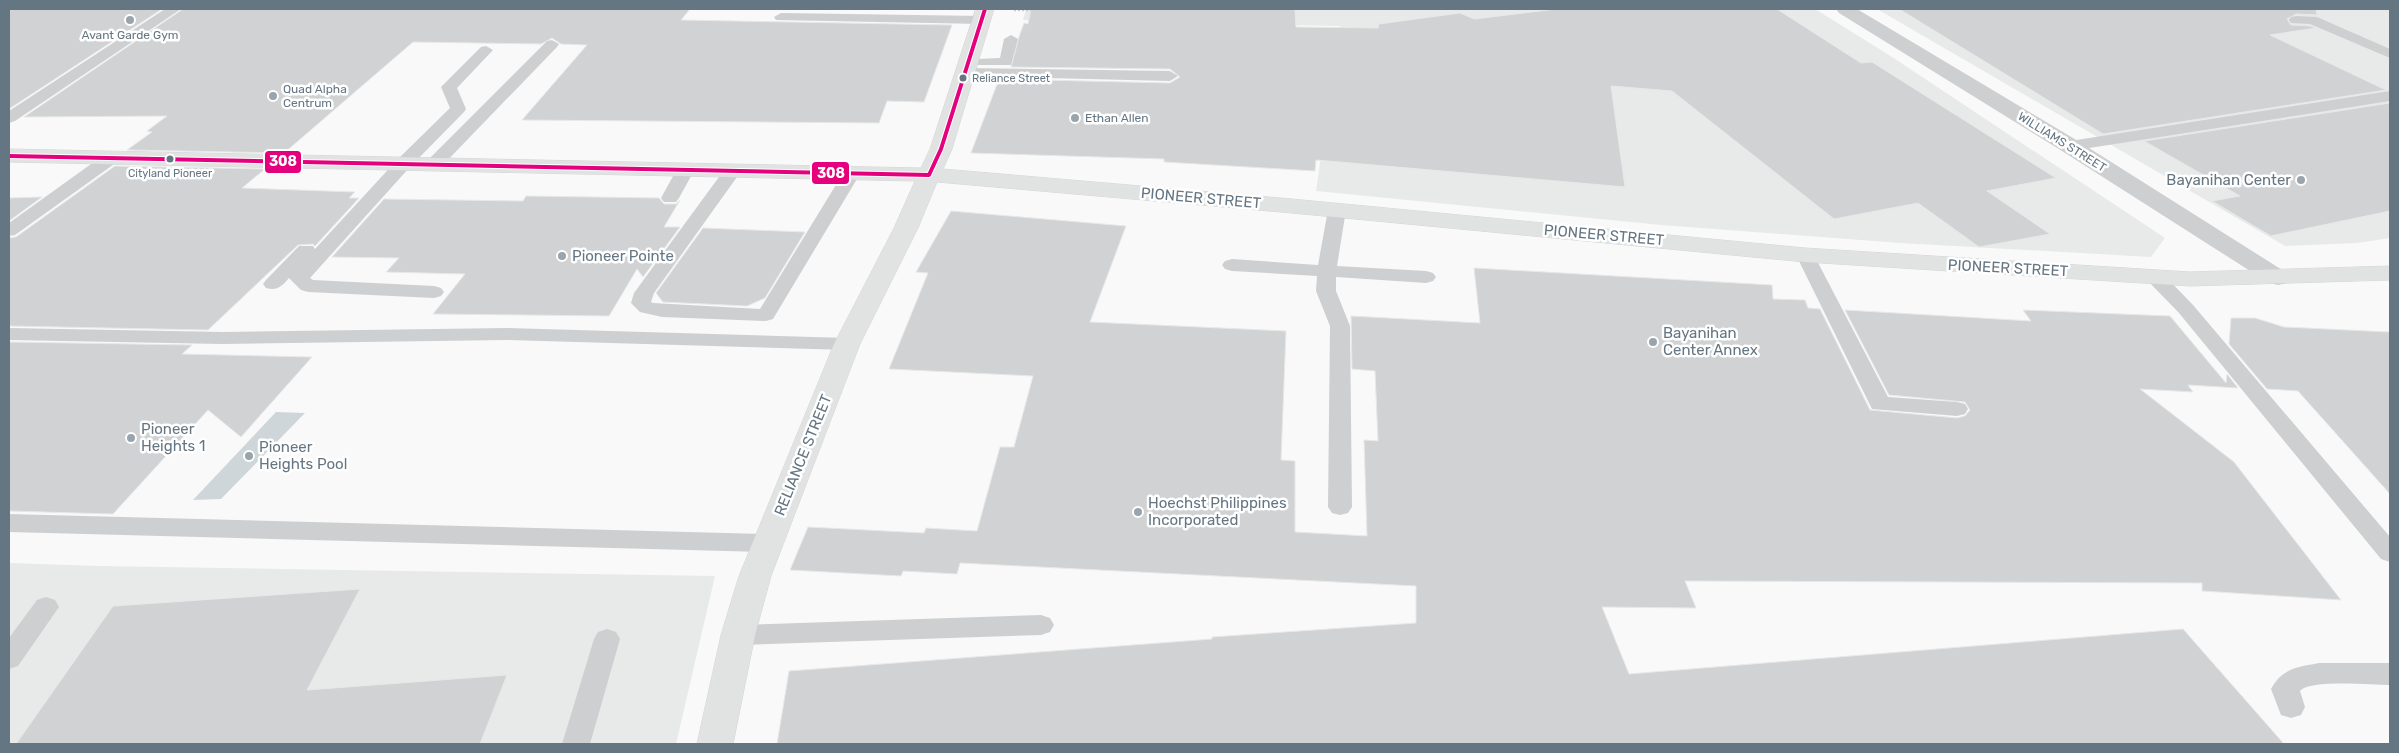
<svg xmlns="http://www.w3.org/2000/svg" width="2399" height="753" viewBox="0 0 2399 753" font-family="Rubik,sans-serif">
<rect width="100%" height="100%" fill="#f9f9f9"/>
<g fill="#e8e9e9">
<polygon points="1026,9 1815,9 1889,55 2165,238 2151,257 1900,243 1661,225 1316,191 1340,26 1023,20"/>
<polygon points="1877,9 2390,9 2390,238 2357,243 2285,246"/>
<polygon points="9,563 99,566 715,576 676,744 9,744"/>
</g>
<polygon fill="#ced6d9" points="276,412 305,413 221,499 193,500"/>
<g fill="#d0d2d3" stroke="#e8e8e8">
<polygon points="9,9 162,9 9,109"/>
<polygon points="183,9 690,9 681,20 952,25 924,102 887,101 879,123 522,120 587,45 561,44 552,38 541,44 413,42 284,153 127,150 152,132 147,131 167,116 24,117"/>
<polygon points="1031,9 1295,9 1296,27 1378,28 1379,24 1460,13 1474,19 1556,9 1777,9 1861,63 1872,62 2056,178 1987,191 2050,234 1979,247 1918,203 1834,219 1672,91 1611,86 1625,187 1316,160 1315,171 1164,162 1164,159 971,153 999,79 1170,83 1180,77 1170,69 1011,67 1019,37 1024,23 1028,24"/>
<polygon points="1899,9 2316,9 2317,15 2296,14 2287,19 2291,25 2310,26 2316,28 2270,35 2386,90 2103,134"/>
<polygon points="2390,103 2390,211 2271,236 2212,201 2240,196 2144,141"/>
<polygon points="115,166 265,169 242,188 355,192 349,198 359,198 315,246 313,244 298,245 208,330 9,326 9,238 16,237"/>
<polygon points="526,196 659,198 664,204 676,204 680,200 664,227 680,227 643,277 637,269 609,316 433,314 465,274 386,272 399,258 332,257 384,199 523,201"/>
<polygon points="42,197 9,221 9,198"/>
<polygon points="951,211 1126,226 1090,322 1286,331 1281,460 1295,461 1295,532 1367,536 1364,440 1378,441 1375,371 1352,369 1351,316 1480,323 1474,268 1772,285 1773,299 1805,300 1808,308 1820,309 1870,410 1957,418 1965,416 1970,410 1965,402 1889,395 1845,310 2031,321 2023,310 2170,316 2226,383 2227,374 2238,388 2188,385 2193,392 2140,389 2234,462 2341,600 2202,591 2202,583 1685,581 1696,608 1602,607 1629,674 2183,629 2284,744 777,744 789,671 1212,639 1212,637 1416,623 1416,586 960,563 957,574 903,571 901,576 790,570 808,527 924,533 926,528 977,531 1000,447 1014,447 1033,376 889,369 928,273 916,272"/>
<polygon points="703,228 805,232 765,298 747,306 663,302 656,293"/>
<polygon points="2231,318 2255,318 2284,327 2390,332 2390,494 2298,391 2267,389 2229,344"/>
<polygon points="9,342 192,345 182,354 312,357 241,437 208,410 113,514 9,511"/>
<polygon points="360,589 307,690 507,675 480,744 16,744 113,606"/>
</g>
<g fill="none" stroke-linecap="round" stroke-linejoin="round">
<g stroke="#d5d6d7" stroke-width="1">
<polygon id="secondary" points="976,9 994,9 952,149 943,169 1292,199 1805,248 2190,272 2390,266 2390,280 2190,286 1805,262 1292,213 937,182 918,228 860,344 771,576 755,635 733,744 697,744 721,635 739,576 834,344 894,228 915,181 9,162 9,149 921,168 930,149"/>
</g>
<polyline stroke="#cbcccd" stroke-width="2.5" stroke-dasharray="2 2" stroke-linecap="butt" points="1014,10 1031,10"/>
<g fill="#cecfd0" fill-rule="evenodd">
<polygon points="165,9 181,9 15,121 9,123 9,111"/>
<polygon points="781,13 982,16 989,20 982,24 776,20 774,17"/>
<polygon points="2296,16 2317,17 2390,49 2390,58 2310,24 2291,23 2289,20 2291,17"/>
<polygon points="1011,35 1018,39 1011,65 977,65 975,62 977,59 1000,58 1004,39"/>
<polygon points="552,40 559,44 557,47 440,168 428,168 425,164 428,160 547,41"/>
<path d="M486 46 493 50 457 88 466 109 464 112 409 168 310 278 313 280 434 286 441 288 444 292 441 296 434 298 308 292 301 290 289 278C282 286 278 291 266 288L263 284 266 280 299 246H313L315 249 397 160 450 108 441 87 481 47Z"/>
<polygon points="965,68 1170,71 1178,76 1170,81 960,76 957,73 960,70"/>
<polygon points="2390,91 2390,101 2070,151 2064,150 2062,146 2064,142 2070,141"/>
<polygon points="111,153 117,154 119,158 117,162 15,235 9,236 9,223 105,154"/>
<polygon points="686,164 692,165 695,169 679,198 676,202 664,202 661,198 677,169 680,165"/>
<polygon points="733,165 739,166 742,170 654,293 651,302 653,303 760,309 845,170 857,170 860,174 773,319 766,321 662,317 640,312 631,303 634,293 727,166"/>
<polygon points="1337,205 1343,206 1346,210 1337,266 1426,271 1433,273 1436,277 1433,281 1426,283 1336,277 1336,291 1350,326 1352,507 1348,513 1340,515 1332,513 1328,507 1330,326 1316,291 1317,276 1232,271 1225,269 1222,265 1225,261 1232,259 1318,265 1328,210 1331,206"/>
<polygon points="1805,249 1812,251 1814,255 1888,397 1957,402 1965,404 1968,409 1965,414 1957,416 1872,409 1796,255 1798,251"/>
<polygon points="2156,272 2163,274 2193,305 2390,537 2390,562 2381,559 2179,313 2149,282 2146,278 2149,274"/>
<polygon points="9,328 223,332 507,328 847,338 854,340 857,344 854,348 847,350 507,340 223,344 9,340"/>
<polygon points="9,514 768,534 777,537 780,543 777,549 768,552 9,532"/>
<polygon points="46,597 55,600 59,607 18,666 9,669 9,638 37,600"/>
<polygon points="1041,615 1050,618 1054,625 1050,632 1041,635 738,645 729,642 725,635 729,628 738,625"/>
<polygon points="607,629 616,632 620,639 590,744 562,744 594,639 598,632"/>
<path d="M2319 663H2390V685C2373 685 2310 679 2300 691L2305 707 2301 715 2291 718 2281 715 2271 689C2282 668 2298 667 2319 663Z"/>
</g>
<polygon fill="#cecfd0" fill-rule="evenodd" points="1836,9 1857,9 2078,141 2287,273 2290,278 2287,283 2278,285 2269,283 2062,151 1839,13"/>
<use href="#secondary" fill="#e1e2e2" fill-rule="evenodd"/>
<g stroke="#fff" stroke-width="6">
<polyline id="bus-1" points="9,156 929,175 941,149 985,9"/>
</g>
<use href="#bus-1" stroke="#e5007d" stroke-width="4"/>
</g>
<g fill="#99a4ac" stroke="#fff" stroke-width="2">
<circle cx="130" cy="20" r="5"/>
<circle cx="273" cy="96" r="5"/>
<circle cx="1075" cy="118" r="5"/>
<circle cx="2301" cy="180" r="5"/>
<circle cx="562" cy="256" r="5"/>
<circle cx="1653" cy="342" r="5"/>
<circle cx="131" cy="438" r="5"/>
<circle cx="249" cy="456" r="5"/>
<circle cx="1138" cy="512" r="5"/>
</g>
<g fill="#657683" stroke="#fff" stroke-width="2">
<circle cx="963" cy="78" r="4.5"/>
<circle cx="170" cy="159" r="4.5"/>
</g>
<g text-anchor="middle" stroke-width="5" stroke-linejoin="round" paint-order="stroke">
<g font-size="11" fill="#657683" stroke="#fff" text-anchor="start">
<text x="972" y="82">Reliance Street</text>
<text x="170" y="177" text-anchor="middle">Cityland Pioneer</text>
</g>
<g font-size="12" fill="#657683" stroke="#fff" text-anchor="start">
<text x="130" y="39" text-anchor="middle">Avant Garde Gym</text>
<text x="283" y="93">Quad Alpha<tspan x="283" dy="14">Centrum</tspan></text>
<text x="1085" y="122">Ethan Allen</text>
</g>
<g font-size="12" fill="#657683" stroke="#fff">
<text transform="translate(2062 142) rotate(32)" y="4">WILLIAMS STREET</text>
</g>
<g font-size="15" fill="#657683" stroke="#fff" text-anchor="start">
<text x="2291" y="185" text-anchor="end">Bayanihan Center</text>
<text x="572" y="261">Pioneer Pointe</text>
<text x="1663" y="338">Bayanihan<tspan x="1663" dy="17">Center Annex</tspan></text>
<text x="141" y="434">Pioneer<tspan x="141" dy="17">Heights 1</tspan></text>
<text x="259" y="452">Pioneer<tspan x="259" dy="17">Heights Pool</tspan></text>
<text x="1148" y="508">Hoechst Philippines<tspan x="1148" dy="17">Incorporated</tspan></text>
</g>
<g font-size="15" fill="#657683" stroke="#fff">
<text transform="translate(1201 198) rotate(5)" y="5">PIONEER STREET</text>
<text transform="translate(1604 235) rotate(5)" y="5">PIONEER STREET</text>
<text transform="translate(2008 268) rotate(3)" y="5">PIONEER STREET</text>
<text transform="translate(803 455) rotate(-68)" y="5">RELIANCE STREET</text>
</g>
</g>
<g stroke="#fff" stroke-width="2">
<rect x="264" y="150" width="38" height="24" rx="5" fill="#e5007d"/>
<rect x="811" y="161" width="39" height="24" rx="5" fill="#e5007d"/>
</g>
<g font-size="14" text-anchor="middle" font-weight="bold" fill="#fff">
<text x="283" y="166">308</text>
<text x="831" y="178">308</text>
</g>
<rect width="2399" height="753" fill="none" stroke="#657683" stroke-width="20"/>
</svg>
